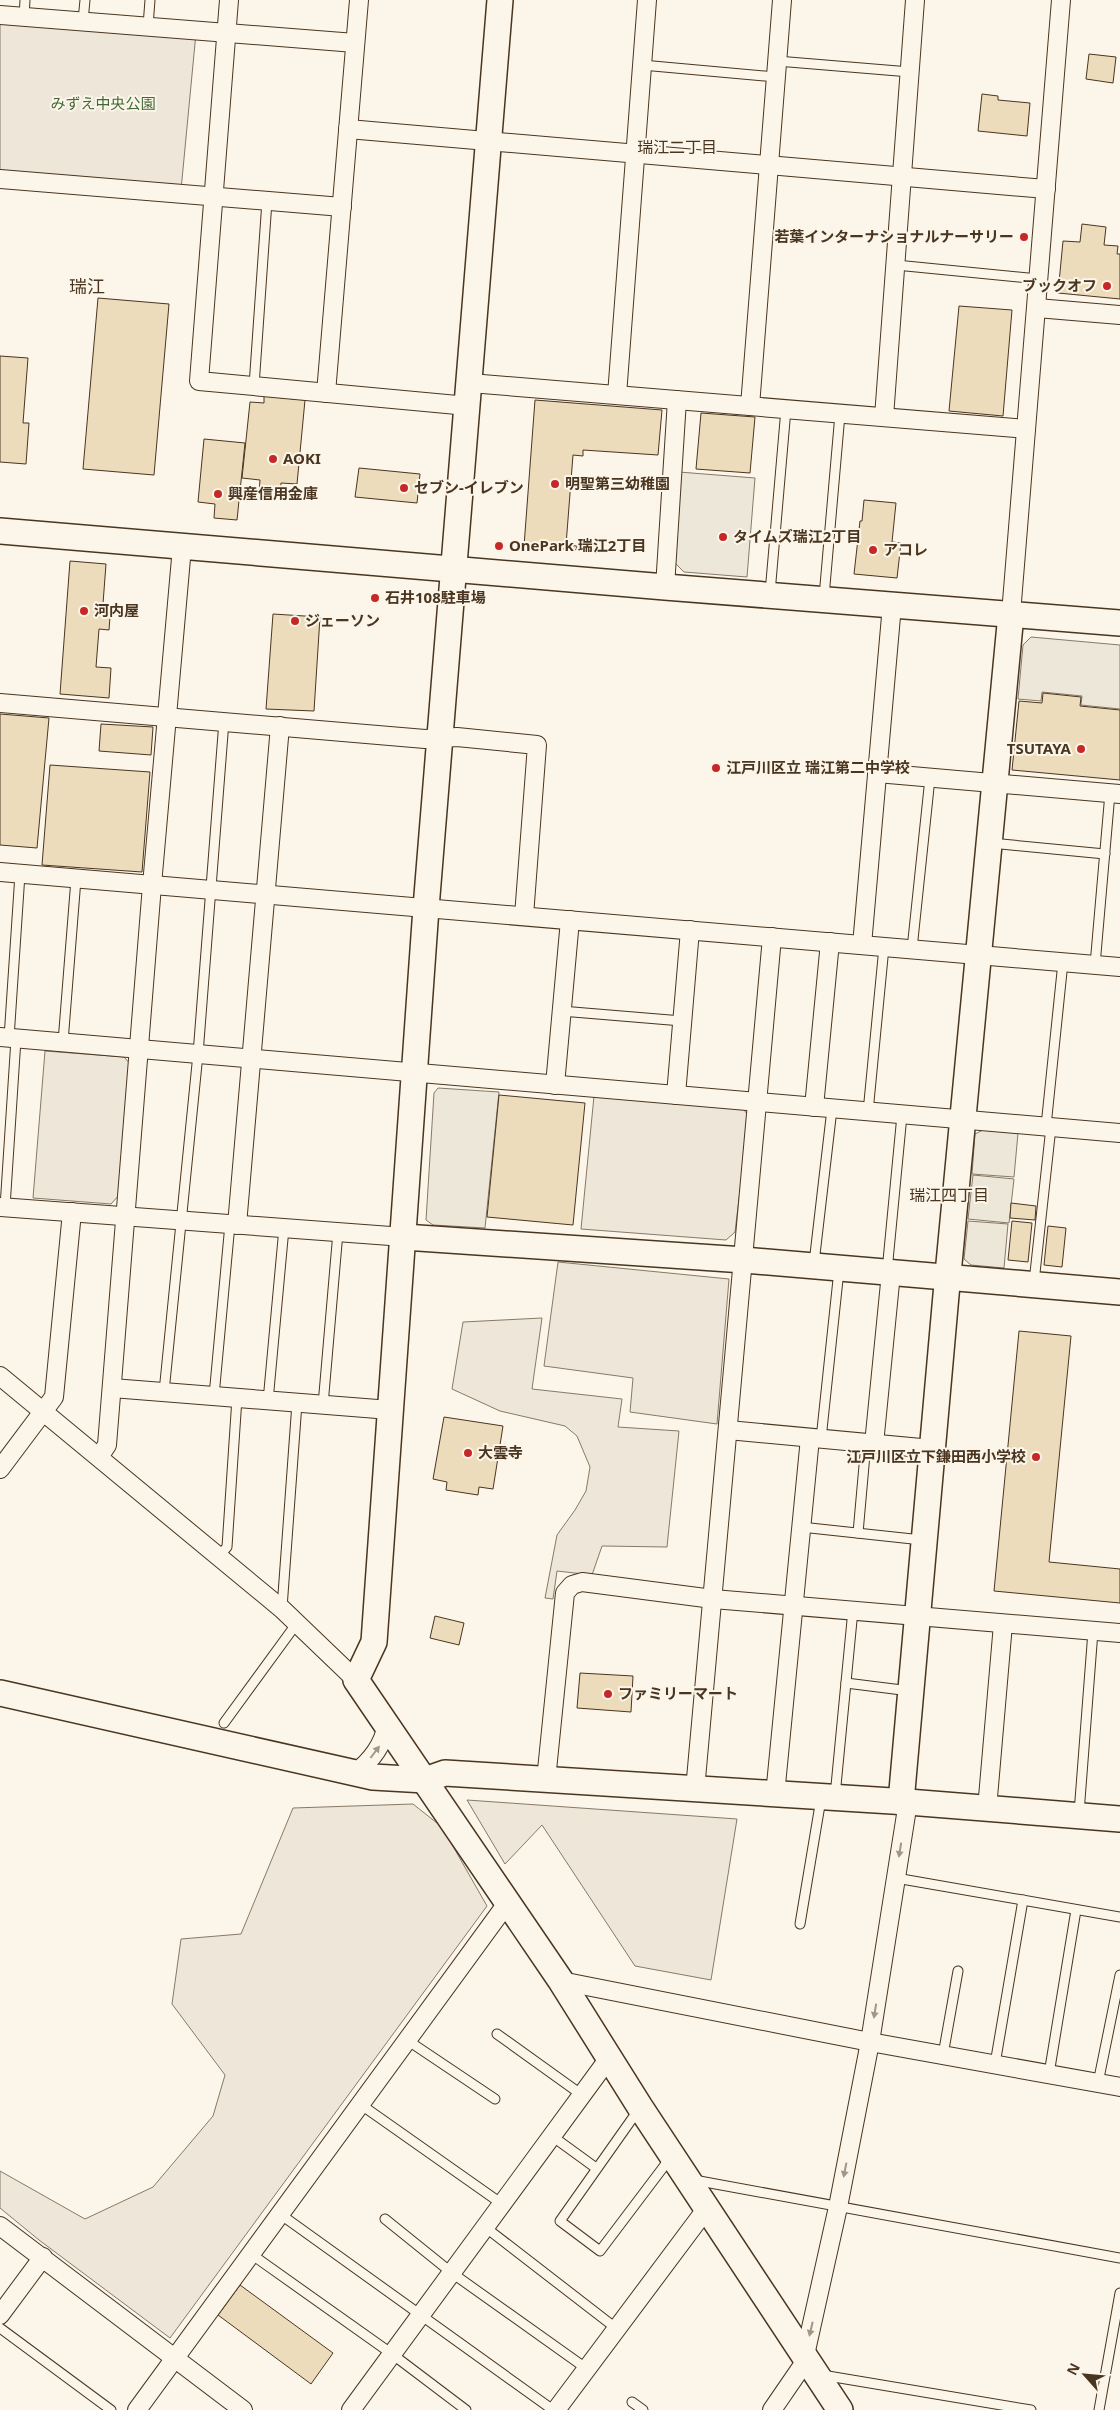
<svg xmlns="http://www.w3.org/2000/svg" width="1120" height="2410" viewBox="0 0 1120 2410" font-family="'Noto Sans','Noto Sans JP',sans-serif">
<rect width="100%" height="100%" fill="#fbf6e9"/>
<g fill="#ede6d9" stroke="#887966">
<polygon points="0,18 196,33 181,190 0,175"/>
<polygon points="45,1051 124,1057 132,1066 120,1194 111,1204 33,1198"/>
<polygon points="594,1096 743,1109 749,1116 735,1232 726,1240 581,1229"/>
<polygon points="558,1262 729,1279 717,1424 630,1412 633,1378 544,1366"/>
<polygon points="542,1318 532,1389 622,1399 618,1427 679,1431 667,1547 602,1546 592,1575 557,1571 553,1599 545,1598 557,1535 575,1510 586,1491 590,1467 577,1436 565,1426 500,1411 452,1389 463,1322"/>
<polygon points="467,1800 737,1819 711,1980 635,1966 542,1825 505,1864"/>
<polygon points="413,1804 442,1827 487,1906 170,2338 39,2240 0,2208 0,2171 85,2219 153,2187 213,2116 225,2075 172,2004 181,1939 241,1934 293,1808"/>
</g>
<g fill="#ede7d9" stroke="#887966">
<polygon points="679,472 755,478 747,577 684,572 673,561"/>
<polygon points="1031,637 1120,645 1120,709 1081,705 1082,696 1042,692 1041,701 1018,699 1023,645"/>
<polygon points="438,1088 499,1092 485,1228 433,1225 426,1220 434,1093"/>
<polygon points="983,1130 1018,1133 1014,1177 972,1174 975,1134"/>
<polygon points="973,1175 1014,1179 1009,1223 968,1219"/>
<polygon points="968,1221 1008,1224 1004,1268 971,1265 964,1259"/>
</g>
<g fill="#ecdcbc" stroke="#4a3520">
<polygon points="1089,54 1116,57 1113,83 1086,79"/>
<polygon points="982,94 998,96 998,100 1030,103 1027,136 978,131"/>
<polygon points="1082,224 1106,227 1104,245 1118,246 1117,254 1120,254 1120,299 1058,293 1063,241 1080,242"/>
<polygon points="98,298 169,304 154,475 83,469"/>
<polygon points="959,306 1012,310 1003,416 949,411"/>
<polygon points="0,356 28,358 23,423 29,423 26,464 0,462"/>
<polygon points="264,396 305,400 297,484 281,483 280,494 259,493 260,480 242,478 250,402 264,403"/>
<polygon points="535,400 662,410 658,455 583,450 583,456 573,455 566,545 577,546 576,550 524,546"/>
<polygon points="701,413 755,417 750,473 696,469"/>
<polygon points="204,439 245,443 237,520 214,518 215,504 198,502"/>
<polygon points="359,468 420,474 417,503 355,497"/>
<polygon points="864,500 896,503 892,542 901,543 897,578 854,574 860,521 862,521"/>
<polygon points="70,561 106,564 102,617 110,617 109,630 99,629 96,667 111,668 109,698 60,694"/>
<polygon points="273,614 320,617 314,711 266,709"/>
<polygon points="1043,693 1081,697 1080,706 1120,710 1120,780 1012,770 1019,701 1042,703"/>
<polygon points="0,714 49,718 37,848 0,845"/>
<polygon points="101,724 153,727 151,755 99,751"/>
<polygon points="50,765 150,772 142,872 42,865"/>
<polygon points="499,1095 585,1103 573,1225 487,1217"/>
<polygon points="1011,1203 1036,1206 1035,1220 1010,1218"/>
<polygon points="1012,1221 1032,1223 1028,1262 1008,1260"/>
<polygon points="1048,1226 1066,1228 1062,1267 1044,1265"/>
<polygon points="1019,1331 1071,1336 1049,1562 1120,1569 1120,1603 994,1591"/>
<polygon points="444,1417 503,1426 493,1489 479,1487 478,1495 446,1490 447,1482 433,1479"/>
<polygon points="435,1616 464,1623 459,1645 430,1638"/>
<polygon points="580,1673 633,1676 631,1712 577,1708"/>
<polygon points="240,2285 333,2353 311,2384 218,2315"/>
</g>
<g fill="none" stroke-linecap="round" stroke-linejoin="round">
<g stroke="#4a3520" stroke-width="11">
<g id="lane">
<polyline points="24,17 25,0"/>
<polyline points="83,21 85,0"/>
<polyline points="148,26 150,0"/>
<polyline points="777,61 910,72"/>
<polyline points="642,65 776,77"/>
<polyline points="896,265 1038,279"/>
<polyline points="254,386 267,201"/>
<polyline points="770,593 786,409"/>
<polyline points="824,597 840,414"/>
<polyline points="991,843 1105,854"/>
<polyline points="912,949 930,778"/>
<polyline points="1095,965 1110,793"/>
<polyline points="561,1011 682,1021"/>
<polyline points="9,1038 20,874"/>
<polyline points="63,1042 76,879"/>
<polyline points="868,1112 884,947"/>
<polyline points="1046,1126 1063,962"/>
<polyline points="5,1207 16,1039"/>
<polyline points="814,1263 832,1109"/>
<polyline points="887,1271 902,1115"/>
<polyline points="1034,1282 1051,1127"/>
<polyline points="164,1392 198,1054 224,721"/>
<polyline points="214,1396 230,1224"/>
<polyline points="268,1401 284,1228"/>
<polyline points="323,1405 338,1232"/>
<polyline points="821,1439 839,1270"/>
<polyline points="801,1527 922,1540"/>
<polyline points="858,1533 866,1443"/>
<polyline points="218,1557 227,1547 237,1398"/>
<polyline points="282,1608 297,1403"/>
<polyline points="846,1683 910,1691"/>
<polyline points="224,1723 297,1623"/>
<polyline points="835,1796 853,1610"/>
<polyline points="1079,1813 1093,1631"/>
<polyline points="896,1878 1120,1917"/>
<polyline points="800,1924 821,1799"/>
<polyline points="497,2034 582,2095"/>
<polyline points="407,2040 495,2099"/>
<polyline points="943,2055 958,1971"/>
<polyline points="995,2064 1023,1900"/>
<polyline points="1049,2074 1076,1910"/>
<polyline points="1098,2083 1120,1975"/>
<polyline points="360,2104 502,2204"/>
<polyline points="639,2109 560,2221 600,2251 671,2157"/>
<polyline points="552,2136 596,2168"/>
<polyline points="694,2180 1120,2258"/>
<polyline points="280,2214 553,2410"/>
<polyline points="385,2219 452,2273 587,2369"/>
<polyline points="485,2227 617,2329"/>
<polyline points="251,2254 392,2354 466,2410"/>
<polyline points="0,2328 111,2410"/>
<polyline points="822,2375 1031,2410"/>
<polyline points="632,2402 643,2410"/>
<polyline points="1099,2410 1120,2293"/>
</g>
</g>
<g stroke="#4a3520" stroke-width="20">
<g id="street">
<polyline points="229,0 199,381 468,406"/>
<polyline points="0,15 355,43"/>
<polyline points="348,129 1046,189"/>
<polyline points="0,179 342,207"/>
<polyline points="1037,308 1120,315"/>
<polyline points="470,383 1026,429"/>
<polyline points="326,393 359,0"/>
<polyline points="617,395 647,0"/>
<polyline points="750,406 782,0"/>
<polyline points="884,417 915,0"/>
<polyline points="665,587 677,400"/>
<polyline points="1011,614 1061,0"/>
<polyline points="0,703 425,739 457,737 537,745 524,916"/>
<polyline points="877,773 1120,794"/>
<polyline points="0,872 1120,967"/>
<polyline points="862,945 892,605"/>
<polyline points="0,1037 1120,1133"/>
<polyline points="555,1085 570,920"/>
<polyline points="676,1095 690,930"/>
<polyline points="814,1107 830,942"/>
<polyline points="0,1207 404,1237"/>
<polyline points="237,1225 280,726"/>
<polyline points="0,1376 282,1609 356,1680"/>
<polyline points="112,1388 390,1410"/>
<polyline points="728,1430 932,1449"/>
<polyline points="874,1444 891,1273"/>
<polyline points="99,1457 107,1445 152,885 182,547"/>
<polyline points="0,1469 54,1397 72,1212"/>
<path d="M354 1774C370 1762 383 1745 387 1725"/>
<polyline points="546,1780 565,1593 572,1585 582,1582 713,1599 1120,1633"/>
<polyline points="695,1790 772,937"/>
<polyline points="775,1795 810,1438"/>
<polyline points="987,1809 1003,1624"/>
<polyline points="561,1981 870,2042 1120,2087"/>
<polyline points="0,2226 243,2410"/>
<polyline points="0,2315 43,2257"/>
<polyline points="805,2355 838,2207 870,2042 908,1802"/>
<polyline points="137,2410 508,1902"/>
<polyline points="351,2410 609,2058"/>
<polyline points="556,2410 707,2208"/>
<polyline points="772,2410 807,2359"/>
</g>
</g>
<g stroke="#4a3520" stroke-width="28">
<g id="secondary">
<polyline points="500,0 426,908 374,1642 356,1680 561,1981 640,2107 840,2410"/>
<polyline points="0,531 665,587 1120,623"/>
<polyline points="404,1237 744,1260 1120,1292"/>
<polyline points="0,1693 373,1777 425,1780 445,1773 908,1802 1120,1819"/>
<polyline points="901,1802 946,1295 1011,614"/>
</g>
</g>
<use href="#lane" stroke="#fbf6e9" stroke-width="9"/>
<use href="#street" stroke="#fbf6e9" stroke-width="18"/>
<use href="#secondary" stroke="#fbf6e9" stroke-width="25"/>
</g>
<defs><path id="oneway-solid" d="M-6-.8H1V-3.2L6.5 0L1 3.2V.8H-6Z" transform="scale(1.25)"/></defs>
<g fill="#a29684">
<use href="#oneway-solid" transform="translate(375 1752) rotate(-53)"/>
<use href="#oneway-solid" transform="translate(900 1850) rotate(99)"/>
<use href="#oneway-solid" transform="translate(875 2011) rotate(99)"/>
<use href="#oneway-solid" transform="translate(845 2170) rotate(101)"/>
<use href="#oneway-solid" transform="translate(811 2329) rotate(103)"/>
</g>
<g fill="#c62828" stroke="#fbf6e9" stroke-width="2">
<circle cx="1024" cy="237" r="5"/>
<circle cx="1107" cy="286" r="5"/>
<circle cx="273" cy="459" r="5"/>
<circle cx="555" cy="484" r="5"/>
<circle cx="404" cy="488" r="5"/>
<circle cx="218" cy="494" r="5"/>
<circle cx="723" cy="537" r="5"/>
<circle cx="499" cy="546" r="5"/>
<circle cx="873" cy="550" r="5"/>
<circle cx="375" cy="598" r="5"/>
<circle cx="84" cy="611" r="5"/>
<circle cx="295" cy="621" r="5"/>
<circle cx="1081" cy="749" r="5"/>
<circle cx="716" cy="768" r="5"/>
<circle cx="468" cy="1453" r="5"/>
<circle cx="1036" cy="1457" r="5"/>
<circle cx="608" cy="1694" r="5"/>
</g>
<g text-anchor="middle" stroke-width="4" stroke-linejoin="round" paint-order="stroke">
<g font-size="15" fill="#436837" stroke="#fbf6e9">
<text x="103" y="109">みずえ中央公園</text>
</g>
<g font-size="15" font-weight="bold" fill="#4a3520" stroke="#fbf6e9" text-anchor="start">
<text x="1014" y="242" text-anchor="end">若葉インターナショナルナーサリー</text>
<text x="1097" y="291" text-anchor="end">ブックオフ</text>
<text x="283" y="464">AOKI</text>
<text x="565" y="489">明聖第三幼稚園</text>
<text x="414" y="493">セブン-イレブン</text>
<text x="228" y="499">興産信用金庫</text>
<text x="733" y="542">タイムズ瑞江2丁目</text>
<text x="509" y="551">OnePark 瑞江2丁目</text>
<text x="883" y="555">アコレ</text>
<text x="385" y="603">石井108駐車場</text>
<text x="94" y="616">河内屋</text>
<text x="305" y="626">ジェーソン</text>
<text x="1071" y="754" text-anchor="end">TSUTAYA</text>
<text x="726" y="773">江戸川区立 瑞江第二中学校</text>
<text x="478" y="1458">大雲寺</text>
<text x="1026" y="1462" text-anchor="end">江戸川区立下鎌田西小学校</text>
<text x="618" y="1699">ファミリーマート</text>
</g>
<g font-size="16" fill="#4a3520" stroke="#fbf6e9">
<text x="677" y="153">瑞江二丁目</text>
<text x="949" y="1201">瑞江四丁目</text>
</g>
<g font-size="18" fill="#4a3520" stroke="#fbf6e9">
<text x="87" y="293">瑞江</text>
</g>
</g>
<g transform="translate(1085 2375) rotate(297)" stroke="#fbf6e9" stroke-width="4" paint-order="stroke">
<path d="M0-4L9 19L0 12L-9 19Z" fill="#4a3520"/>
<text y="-8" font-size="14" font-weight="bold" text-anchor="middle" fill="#4a3520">N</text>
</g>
</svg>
